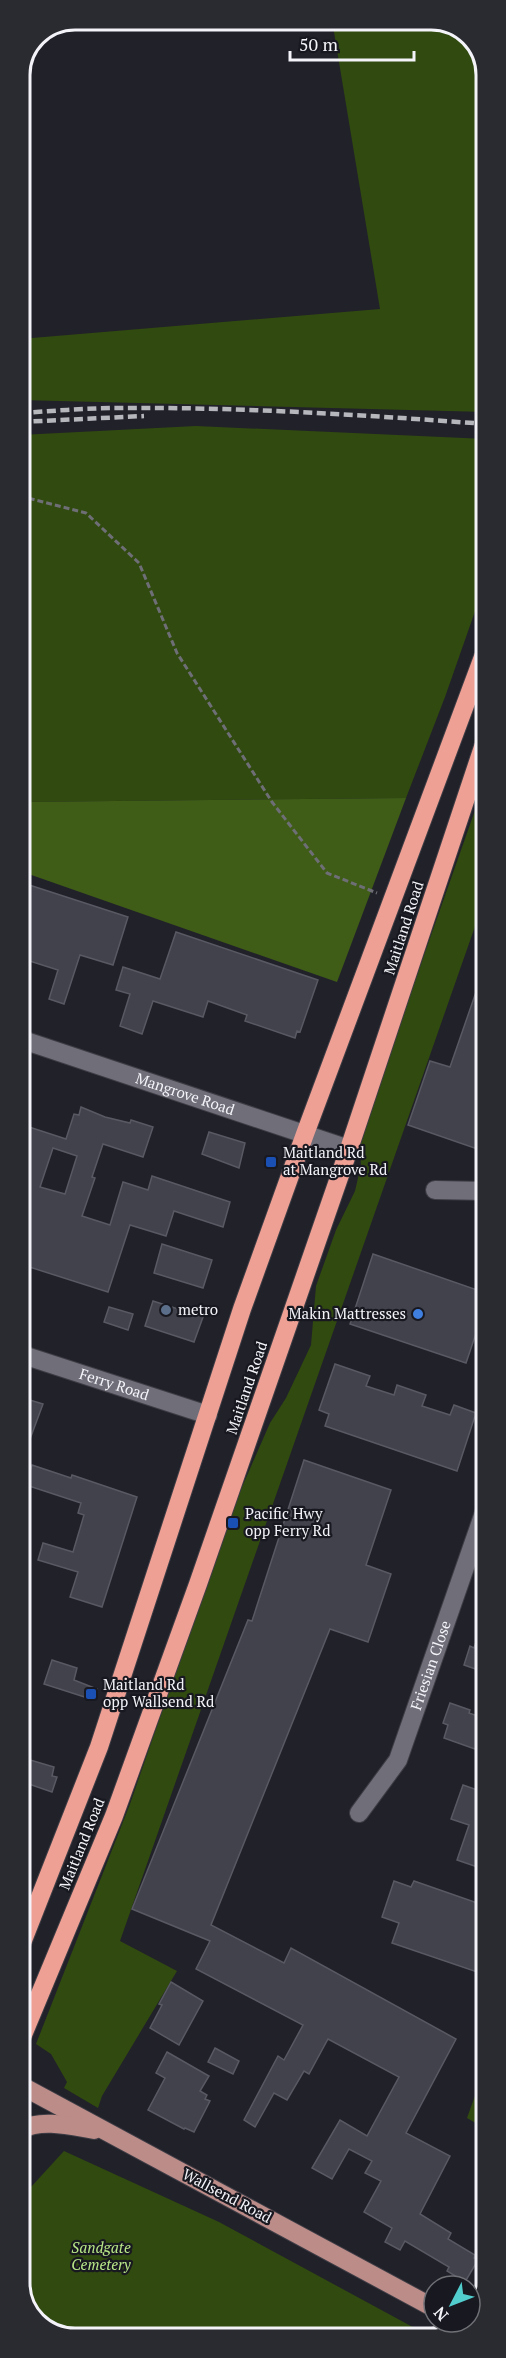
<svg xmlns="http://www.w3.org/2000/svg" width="506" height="2358" viewBox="0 0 506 2358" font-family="'PT Serif',serif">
<rect width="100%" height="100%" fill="#21212a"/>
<g fill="#314a0f">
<polygon points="332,20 438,20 470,35 486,67 486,412 20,400 20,339 380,309"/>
<polygon points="196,426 486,439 486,580 445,697 406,798 20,802 20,435"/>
<polygon points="486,779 486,895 120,1941 177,1971 102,2096 98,2108 64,2088 67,2082 51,2054 36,2044 130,1804 231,1512 270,1423 286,1398 311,1345 316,1286 336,1230 355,1191 361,1165 359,1140"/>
<polygon points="486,2065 486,2129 467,2118"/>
<polygon points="64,2151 219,2222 433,2338 68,2338 36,2323 20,2291 20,2199"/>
</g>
<polygon fill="#3f5d17" points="406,798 337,982 20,871 20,802"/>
<g fill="#42424c" stroke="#595963" stroke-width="1.5" fill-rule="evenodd">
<polygon points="20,882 128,917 113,965 80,955 64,1004 49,999 58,970 20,958"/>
<polygon points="176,932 318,980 300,1032 297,1031 295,1038 245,1021 247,1015 208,1001 203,1017 153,1001 142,1034 120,1026 130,994 116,990 123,967 160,979"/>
<polygon points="484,969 486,970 486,1152 408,1125 430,1061 450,1067"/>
<path d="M81 1107 105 1117 130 1123 131 1120 153 1127 143 1157 103 1144 92 1177 95 1178 82 1216 110 1225 123 1182 148 1190 152 1176 230 1202 223 1227 174 1211 166 1236 130 1225 108 1292 20 1264V1124L66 1139 74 1114 79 1115ZM53 1148 77 1156 65 1194 40 1187Z"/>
<polygon points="209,1132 245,1143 239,1168 202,1154"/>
<polygon points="162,1244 212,1260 203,1288 154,1273"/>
<polygon points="373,1254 483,1292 486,1304 466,1363 350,1324"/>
<polygon points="153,1301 203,1317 194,1342 145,1326"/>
<polygon points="109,1307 133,1314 128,1330 104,1322"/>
<polygon points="335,1364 370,1376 366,1386 394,1395 397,1385 426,1395 422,1406 450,1415 454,1405 476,1413 457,1471 325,1426 329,1414 319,1410"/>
<polygon points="20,1397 43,1404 30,1439 20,1436"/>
<polygon points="304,1460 391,1490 366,1565 391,1574 368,1642 330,1629 211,1925 284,1963 291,1948 456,2039 406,2133 450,2156 420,2214 451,2233 448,2239 475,2255 474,2258 478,2260 465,2282 447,2271 449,2267 405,2241 400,2250 385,2242 392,2228 364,2212 381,2181 365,2173 372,2161 349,2149 332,2179 312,2168 340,2120 367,2136 399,2077 328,2039 309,2074 304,2071 287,2100 274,2093 255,2127 244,2120 278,2056 284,2060 303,2025 196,1969 210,1941 132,1909 248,1620 252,1621"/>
<polygon points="32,1465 71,1478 72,1475 137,1497 102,1607 70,1597 78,1572 38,1560 43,1543 73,1552 84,1515 78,1513 81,1503 26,1485"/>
<polygon points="484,1619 486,1620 486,1664 484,1672 464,1665 470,1646 474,1648"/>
<polygon points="52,1660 77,1668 74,1680 97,1689 94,1700 44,1684"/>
<polygon points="450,1703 470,1710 469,1713 486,1719 486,1753 444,1738 448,1725 443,1723"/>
<polygon points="20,1757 54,1767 52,1776 57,1777 52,1792 20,1781"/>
<polygon points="463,1785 486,1793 486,1870 457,1860 469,1825 451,1819"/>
<polygon points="394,1881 411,1887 414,1881 486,1906 486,1975 392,1943 399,1923 382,1917"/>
<polygon points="171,1982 203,2001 179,2045 150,2028 162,2005 159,2004"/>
<polygon points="215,2048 239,2061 233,2074 208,2062"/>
<polygon points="167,2052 209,2076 200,2091 207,2095 205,2099 210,2101 194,2132 185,2128 184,2129 148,2110 165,2078 156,2073"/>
</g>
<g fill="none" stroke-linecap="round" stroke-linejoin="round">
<g stroke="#3e3d45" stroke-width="20">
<g id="minor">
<path id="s1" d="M20 1039 349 1149"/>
<polyline points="435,1190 486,1191"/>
<path id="s2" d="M20 1354 208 1415"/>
<path id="s3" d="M359 1813 398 1760 486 1507"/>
</g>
</g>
<g stroke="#3e3d45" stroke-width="20">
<g id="major">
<polyline points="20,2085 434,2308"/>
<path d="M20 2130C42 2118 71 2126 94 2130"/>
<polyline points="460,2322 464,2324"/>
</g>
</g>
<g stroke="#3e3d45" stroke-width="20">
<g id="highway">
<polyline points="20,1948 99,1747 242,1309 305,1134 486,649"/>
<polyline points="20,2042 114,1816 198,1584 349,1149 486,738"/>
</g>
</g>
<polyline stroke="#6e6e76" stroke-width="3" stroke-dasharray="6 3" stroke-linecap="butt" points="20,496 86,513 139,563 177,653 272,802 327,873 377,893"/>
<use href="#minor" stroke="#6f6e79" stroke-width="18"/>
<use href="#major" stroke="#bc8c89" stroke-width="18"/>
<use href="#highway" stroke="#efa094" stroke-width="18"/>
<g stroke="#b6b6bd" stroke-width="4.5" stroke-dasharray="9 4.5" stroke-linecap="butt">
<path d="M20 413C53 411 87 408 120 408 242 407 364 415 486 424"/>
<polyline points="20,422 144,416"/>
</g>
</g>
<g fill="#1a4fb4" stroke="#181820" stroke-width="2">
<rect x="265" y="1156" width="12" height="12" rx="3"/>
<rect x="227" y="1517" width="12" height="12" rx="3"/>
<rect x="85" y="1688" width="12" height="12" rx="3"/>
</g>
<circle fill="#5c6f8a" stroke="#181820" stroke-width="2" cx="166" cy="1310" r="6"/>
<circle fill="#3f7fe0" stroke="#181820" stroke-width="2" cx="418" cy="1314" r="6"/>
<g text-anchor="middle" stroke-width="4.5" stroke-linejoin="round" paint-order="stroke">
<g font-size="15" fill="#f3f3f9" stroke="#181820">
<text transform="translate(404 928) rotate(-72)" y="5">Maitland Road</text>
<text dy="5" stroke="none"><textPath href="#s1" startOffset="174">Mangrove Road</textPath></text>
<text dy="5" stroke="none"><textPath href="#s2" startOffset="99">Ferry Road</textPath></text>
<text transform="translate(247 1388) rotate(-71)" y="5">Maitland Road</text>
<text dy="5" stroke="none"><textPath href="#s3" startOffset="166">Friesian Close</textPath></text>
<text transform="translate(82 1844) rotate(-68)" y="5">Maitland Road</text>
<text transform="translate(227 2196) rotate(28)" y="5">Wallsend Road</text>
</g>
<g font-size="15" fill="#f3f3f9" stroke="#181820" text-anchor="start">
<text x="283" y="1158">Maitland Rd<tspan x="283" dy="17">at Mangrove Rd</tspan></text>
<text x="178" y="1315">metro</text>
<text x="406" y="1319" text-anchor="end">Makin Mattresses</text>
<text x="245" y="1519">Pacific Hwy<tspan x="245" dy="17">opp Ferry Rd</tspan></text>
<text x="103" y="1690">Maitland Rd<tspan x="103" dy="17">opp Wallsend Rd</tspan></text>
</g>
<g font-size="15" font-style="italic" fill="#b9e888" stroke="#181820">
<text x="101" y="2253">Sandgate<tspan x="101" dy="17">Cemetery</tspan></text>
</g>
</g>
<path d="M0 0H506V2358H0ZM75 30H431A45 45 0 0 1 476 75V2283A45 45 0 0 1 431 2328H75A45 45 0 0 1 30 2283V75A45 45 0 0 1 75 30Z" fill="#2a2a31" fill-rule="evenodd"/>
<path fill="none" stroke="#f3f3f9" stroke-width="3" d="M75 30H431A45 45 0 0 1 476 75V2283A45 45 0 0 1 431 2328H75A45 45 0 0 1 30 2283V75A45 45 0 0 1 75 30Z"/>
<g transform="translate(452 2304) rotate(228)"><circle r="28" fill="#181820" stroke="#707077" stroke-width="1.5"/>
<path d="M0-4.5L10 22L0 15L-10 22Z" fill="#52cdcd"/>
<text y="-9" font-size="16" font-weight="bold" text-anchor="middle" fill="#f3f3f9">N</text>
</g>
<path d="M290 51v9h124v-9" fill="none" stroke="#f3f3f9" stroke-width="3"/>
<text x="299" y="51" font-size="18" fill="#f3f3f9" stroke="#181820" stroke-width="4.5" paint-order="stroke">50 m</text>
</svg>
